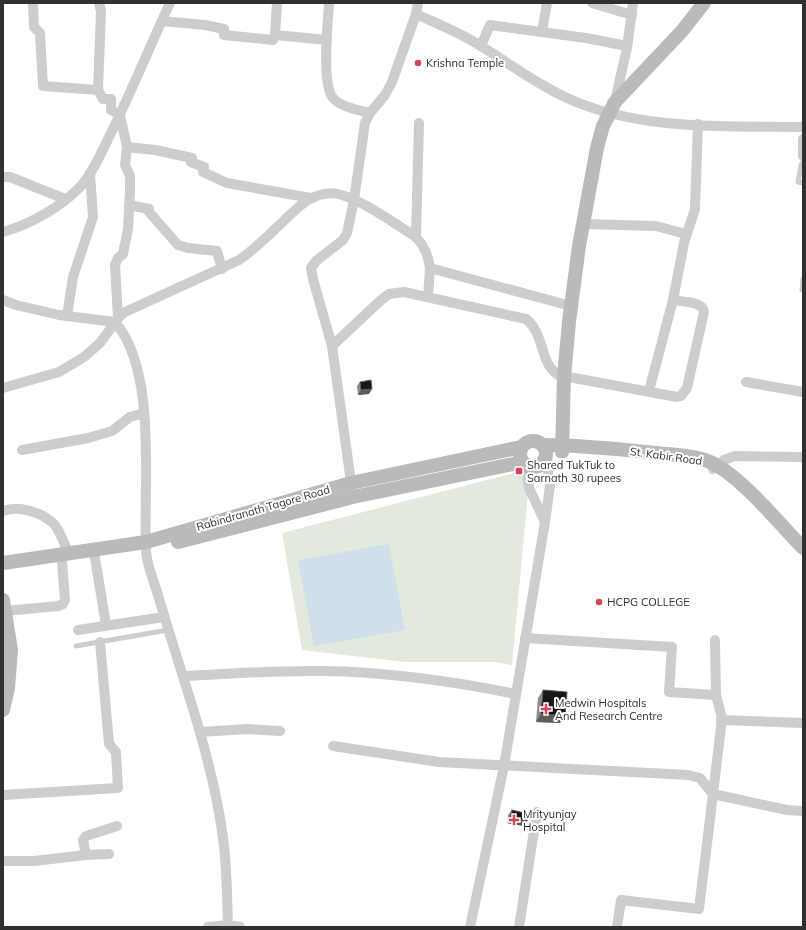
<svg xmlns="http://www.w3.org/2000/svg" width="806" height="930" viewBox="0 0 806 930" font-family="Mulish,sans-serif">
<rect width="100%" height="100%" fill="#fff"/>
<polygon fill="#e4e9dd" points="522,471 528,493 512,665 494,662 405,662 302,650 282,533"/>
<polygon fill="#cee0e9" points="389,544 405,630 314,646 298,560"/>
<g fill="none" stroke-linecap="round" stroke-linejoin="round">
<g stroke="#cdcdcd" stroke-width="5">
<polyline points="803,162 801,165 798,182 803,183"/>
<polyline points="802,290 803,279"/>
<polyline points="76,646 168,630"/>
</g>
<g stroke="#cdcdcd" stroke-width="10">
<polyline points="33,3 34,27 40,33 43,86 98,90"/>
<polyline points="99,3 101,11 98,90 103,99 111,99 111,110 120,115 127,147"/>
<path d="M329 3C328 23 321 83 333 98 341 107 358 110 370 113L385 95 392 82 416 14"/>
<path d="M418 3 416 14C438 24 461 33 481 46 510 64 536 84 567 98 639 131 725 126 803 127"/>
<polyline points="592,3 632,15"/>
<polyline points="162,21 205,25 224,29 224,35 273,40 275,35 327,40"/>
<polyline points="542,32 547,3"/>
<polyline points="275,35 277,3"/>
<polyline points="478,44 483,41 490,25 586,38 627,46"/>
<polyline points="615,101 627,48 633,3"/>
<polyline points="803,139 803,156"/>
<polyline points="3,177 10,177 65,199"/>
<polyline points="129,205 149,209 149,212 178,245 188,248 217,251 222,269"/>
<polyline points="584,224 656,226 686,234"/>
<path d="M3 232C31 224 61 207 81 186 94 171 102 151 111 133 132 90 150 46 170 3"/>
<polyline points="416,237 419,123"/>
<polyline points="428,297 430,268"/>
<path d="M3 300 16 305 59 315 115 322C158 372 143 487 146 549 146 564 154 581 158 595 168 629 179 664 190 699 204 744 217 791 223 838 227 867 227 896 228 925"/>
<polyline points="67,316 73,277 93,217 90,174"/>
<polyline points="118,318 115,265 118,258 123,254 128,229 130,191 130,176 125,165 127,147 155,150 192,158 191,162 204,167 203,172 227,183 311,198"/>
<polyline points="332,346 313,279 311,268 316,261 343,240 347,233 354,200 365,123 370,113"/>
<polyline points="746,382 803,392"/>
<path d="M3 388 59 372 84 357 100 343 119 317 125 312 239 260C262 244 280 223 301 205 311 197 325 191 338 194 361 199 395 224 416 237 425 247 428 255 430 268L571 306"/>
<polyline points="649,391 673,300 684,243 695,209 698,124"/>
<polyline points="22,450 88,438 112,431 130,417 144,413"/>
<polyline points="526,465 529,488 545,522"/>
<polyline points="713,469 724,460 735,456 803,457"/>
<path d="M352 489 332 346 381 300 389 294 404 292 526 319C545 334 539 362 558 375L677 397 681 396 687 388 704 312C703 301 682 302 673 300"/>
<path d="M3 511C18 505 41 512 53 523 60 529 64 545 69 553"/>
<polyline points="95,558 106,625"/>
<polyline points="5,611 58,606 63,604 65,600 62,562"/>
<polyline points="78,630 164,617"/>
<polyline points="525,638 672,647 669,692 716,695"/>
<polyline points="715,640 716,695 722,718 713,794 787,810 803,811"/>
<path d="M183 676C229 674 276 670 323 671 388 672 452 681 516 694"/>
<polyline points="721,720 803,723"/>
<polyline points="200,732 247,729 280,731"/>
<polyline points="333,746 439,762 688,775 700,778 713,794 699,909 621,900 617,927"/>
<polyline points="3,795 118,788 116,752 109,744 100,642"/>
<polyline points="86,855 83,840 86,836 117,826"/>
<polyline points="3,861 34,861 86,855 109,854"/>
<polyline points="208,927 228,925 240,927"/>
<polyline points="470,927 504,766 545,522 550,486 546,457"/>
<polyline points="519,927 537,812"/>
</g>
<g stroke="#bababa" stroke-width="14">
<circle cx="533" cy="454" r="13"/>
<path d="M543 445C581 445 618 449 656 453 675 455 701 455 718 466 746 483 780 524 803 548"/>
<polyline points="562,452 564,377 569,322 579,246 597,148 603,126 615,102 682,31 704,3"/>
<polyline points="178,542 353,497 523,462"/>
<polyline points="3,563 146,542 351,483 521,447"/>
<polyline points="3,600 11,650 8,688 3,710"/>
</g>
</g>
<g fill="#8b8b8b">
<polygon points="360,382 369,394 358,395 357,386"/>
<polygon points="543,690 565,716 560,723 536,722 538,698"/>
<polygon points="512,810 524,826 507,823 508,815"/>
</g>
<g fill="#5d5d5d">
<polygon points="372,389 369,394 358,395 361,390"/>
<polygon points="541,714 565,716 560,723 536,722"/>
<polygon points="510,818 527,821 524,826 507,823"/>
</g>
<g fill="#171717" stroke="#5d5d5d">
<polygon points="371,380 372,389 361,390 360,382"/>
<polygon points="543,690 567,692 565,716 541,714"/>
<polygon points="512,810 529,814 527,821 510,818"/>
</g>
<g fill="#d64457" stroke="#fff" stroke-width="1.5">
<circle cx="418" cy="63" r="4"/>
<rect x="515" y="467" width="8" height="8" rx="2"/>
<circle cx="599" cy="602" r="4"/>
<path d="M544 703h4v4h4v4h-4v4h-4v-4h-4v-4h4z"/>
<path d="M512 814h4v4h4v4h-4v4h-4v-4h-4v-4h4z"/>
</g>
<g text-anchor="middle" stroke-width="4" stroke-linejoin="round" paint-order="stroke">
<g font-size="11" fill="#303030" stroke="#fff" text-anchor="start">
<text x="426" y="67">Krishna Temple</text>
<text x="527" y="469">Shared TukTuk to<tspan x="527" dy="13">Sarnath 30 rupees</tspan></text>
<text x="607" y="606">HCPG COLLEGE</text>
<text x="555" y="707">Medwin Hospitals<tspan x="555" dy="13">And Research Centre</tspan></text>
<text x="523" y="818">Mrityunjay<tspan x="523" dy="13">Hospital</tspan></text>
</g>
<g font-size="11" fill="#303030" stroke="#fff">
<text transform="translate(666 456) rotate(8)" y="4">St. Kabir Road</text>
<text transform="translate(263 508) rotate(-16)" y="4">Rabindranath Tagore Road</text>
</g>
</g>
<rect width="806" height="930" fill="none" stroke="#303030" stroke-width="8"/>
</svg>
